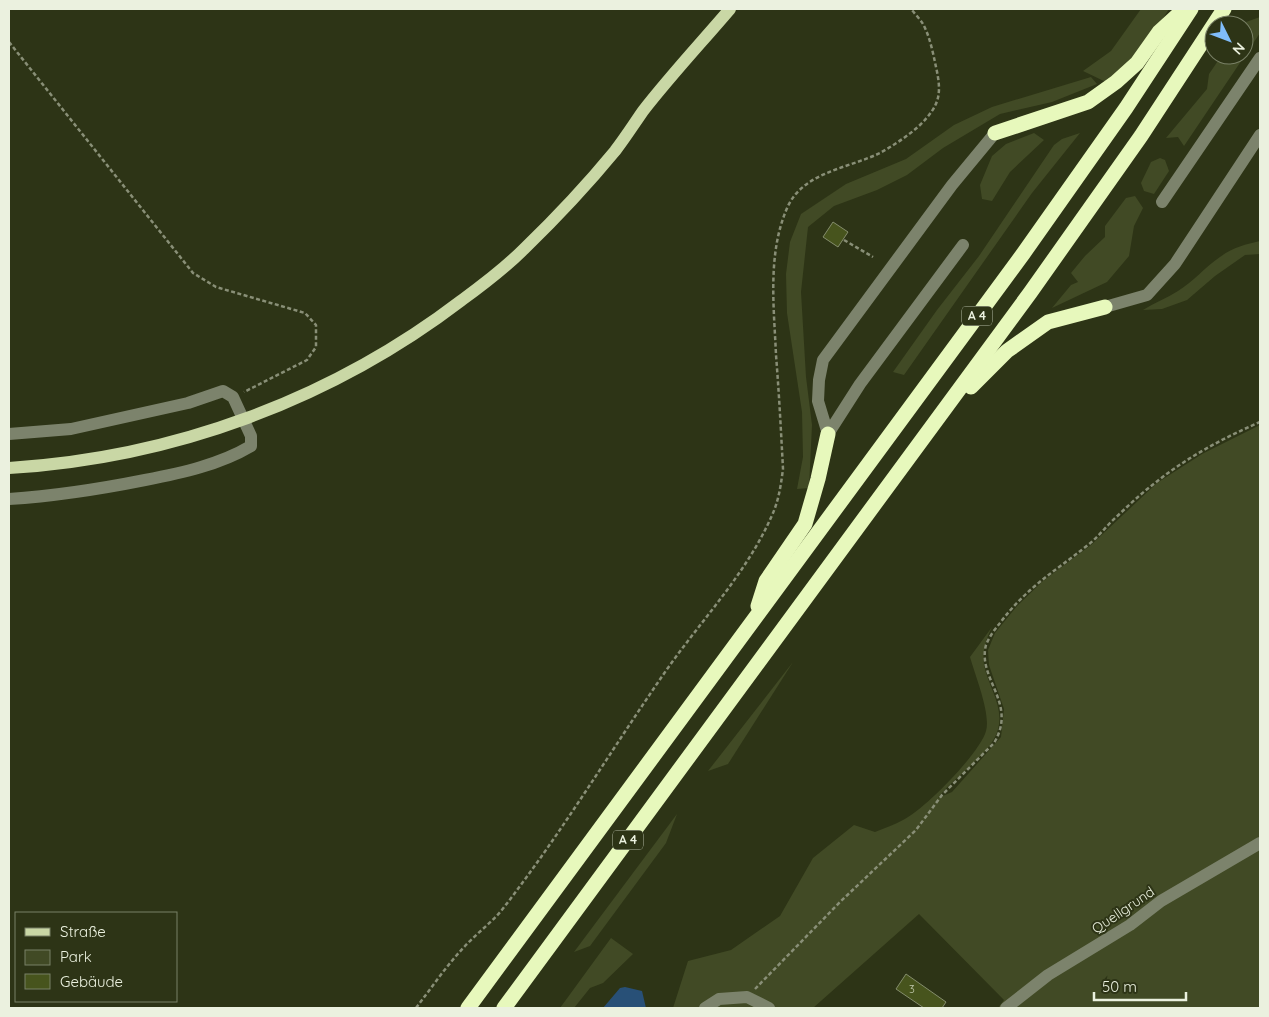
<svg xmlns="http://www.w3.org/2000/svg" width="1269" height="1017" viewBox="0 0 1269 1017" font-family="Quicksand,sans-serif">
<rect width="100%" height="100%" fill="#2d3416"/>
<g fill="#414a25">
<polygon points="1141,9 1169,9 1148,41 1108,83 1083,71 1111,51"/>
<polygon points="1260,17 1260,33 1184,146 1178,137 1166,138 1207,89 1209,74 1222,55 1244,55 1244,25 1246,22"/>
<polygon points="1091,77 1097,84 1052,102 1000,114 943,148 907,175 877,190 834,206 808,227 801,292 806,377 812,425 809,488 797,489 803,457 802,412 787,313 786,274 790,242 801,214 846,184 906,159 954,125 992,107"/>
<polygon points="1034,133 1044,140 1010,172 992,201 982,199 980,185 992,156 1006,144"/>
<polygon points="1080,133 1032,193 904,375 893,372 937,310 979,256 1054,145 1062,139"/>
<polygon points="1160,158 1165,160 1169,171 1154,194 1144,191 1141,183 1151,162"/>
<polygon points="1135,196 1143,208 1134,226 1129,256 1107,282 1052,308 1071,285 1078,282 1071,273 1085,256 1105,237 1105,226 1126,198"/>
<path d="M1260 241V254L1245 255 1215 276 1187 300 1162 309 1143 310C1154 303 1167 298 1178 291 1193 282 1205 267 1220 257 1232 248 1246 244 1260 241Z"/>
<path d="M1260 425V1008H998L1004 1000 919 914 813 1008H673L688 961 731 950 780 916 813 858 854 825 875 832C884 828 894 825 903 820 924 810 980 753 986 731 991 714 975 675 970 657L992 627C986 639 982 651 984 665 989 690 1009 712 994 739 981 761 953 778 938 798L952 792 1001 737 1004 709 989 665 988 650 995 633 1017 606 1043 581 1091 545 1157 483 1202 454Z"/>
<polygon points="793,662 728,764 708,771"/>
<polygon points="677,814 666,843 590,946 574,952"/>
<polygon points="611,938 633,954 603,983 590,988 574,1008 560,1008"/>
</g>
<polygon fill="#285077" points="625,987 642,991 646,1008 603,1008 620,988"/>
<g fill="#47541d" stroke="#848d6c">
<polygon points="833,222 848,232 838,247 823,237"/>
<polygon points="906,974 946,1002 942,1008 924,1008 896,989"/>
</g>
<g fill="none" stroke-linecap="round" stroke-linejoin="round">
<g stroke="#898f77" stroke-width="2.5" stroke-dasharray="4 2.5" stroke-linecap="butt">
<polyline points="9,42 193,273 216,287 305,313 316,325 316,347 307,360 244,392"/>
<polyline points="844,240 873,257"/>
<path d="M755 989 840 902 916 830 942 795 994 743C1018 703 977 679 986 645 989 637 995 629 1000 623 1027 587 1054 572 1088 545 1097 538 1104 529 1112 521 1126 508 1140 494 1155 483 1186 458 1223 438 1260 422"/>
<path d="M416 1008C432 987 447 965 465 946 478 932 494 921 505 906 562 832 610 752 663 675 700 621 747 574 773 513 779 499 781 484 783 469 781 431 779 393 776 355 774 307 767 252 788 206 804 172 849 168 880 153 894 145 908 136 920 125 940 105 942 94 936 67 933 53 930 37 923 24 920 19 915 14 911 9"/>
</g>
<g stroke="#7c836c" stroke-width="12">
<polyline points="1162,202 1260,58"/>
<polyline points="1105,307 1147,295 1175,264 1260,135"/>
<path d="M9 434 71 429 188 403 223 391 233 397 251 436V446C219 465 181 473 145 480 100 489 55 496 9 499"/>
<polyline points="828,434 818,401 819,380 823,360 952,185 995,133"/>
<polyline points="828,434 860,384 963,245"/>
<polyline points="705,1008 719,999 747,997 769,1008"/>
<polyline points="1006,1008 1048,975 1130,925 1161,901 1260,843"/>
</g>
<path stroke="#c9d7a5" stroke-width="12" d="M9 468C173 458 331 400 462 300 484 284 505 268 524 249 556 218 587 185 615 151 625 138 634 124 643 111 671 75 701 43 730 9"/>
<g stroke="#e7f8bc" stroke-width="15">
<polyline points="995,133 1088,102 1116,82 1137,63 1159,32 1182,11"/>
<polyline points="971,387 1007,351 1048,322 1105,307"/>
<polyline points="758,606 766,581 805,524 818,479 828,434"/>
<polyline points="468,1008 1023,254 1126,108 1191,9"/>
<polyline points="504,1008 1030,293 1141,136 1224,9"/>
</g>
</g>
<g text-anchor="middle" stroke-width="4" stroke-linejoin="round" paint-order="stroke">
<g font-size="11" fill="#c2caae">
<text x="912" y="993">3</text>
</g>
<g fill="#2d3416" stroke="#b2b8a3" stroke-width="1">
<rect x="962" y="306.5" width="30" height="19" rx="4"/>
<rect x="613" y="830.5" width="30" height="19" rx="4"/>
</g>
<g font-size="12" font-weight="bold" fill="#ebf1df">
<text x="977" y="320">A 4</text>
<text x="628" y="844">A 4</text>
</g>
<g font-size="14" fill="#ebf1df" stroke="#2d3416">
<text transform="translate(1123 910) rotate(-34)" y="5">Quellgrund</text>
</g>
</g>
<rect width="1269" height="1017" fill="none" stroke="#ebf1df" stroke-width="20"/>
<rect x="15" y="912" width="162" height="90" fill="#2d3416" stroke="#798066"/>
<rect x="25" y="928" width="25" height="8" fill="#c9d7a5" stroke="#798066"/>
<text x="60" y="937" font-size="15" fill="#ebf1df">Straße</text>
<rect x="25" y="950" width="25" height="15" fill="#414a25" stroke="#798066"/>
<text x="60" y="962" font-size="15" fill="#ebf1df">Park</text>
<rect x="25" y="974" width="25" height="15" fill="#47541d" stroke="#798066"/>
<text x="60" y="987" font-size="15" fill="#ebf1df">Gebäude</text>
<g transform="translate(1229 40) rotate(132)"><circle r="24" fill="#2d3416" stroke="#798066"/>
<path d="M0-4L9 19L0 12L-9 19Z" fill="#80bdfa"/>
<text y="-8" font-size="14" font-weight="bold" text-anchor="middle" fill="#ebf1df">N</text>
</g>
<path d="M1094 992v8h92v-8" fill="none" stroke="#ebf1df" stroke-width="2.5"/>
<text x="1102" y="992" font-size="15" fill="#ebf1df" stroke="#2d3416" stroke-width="4" paint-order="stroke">50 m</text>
</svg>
